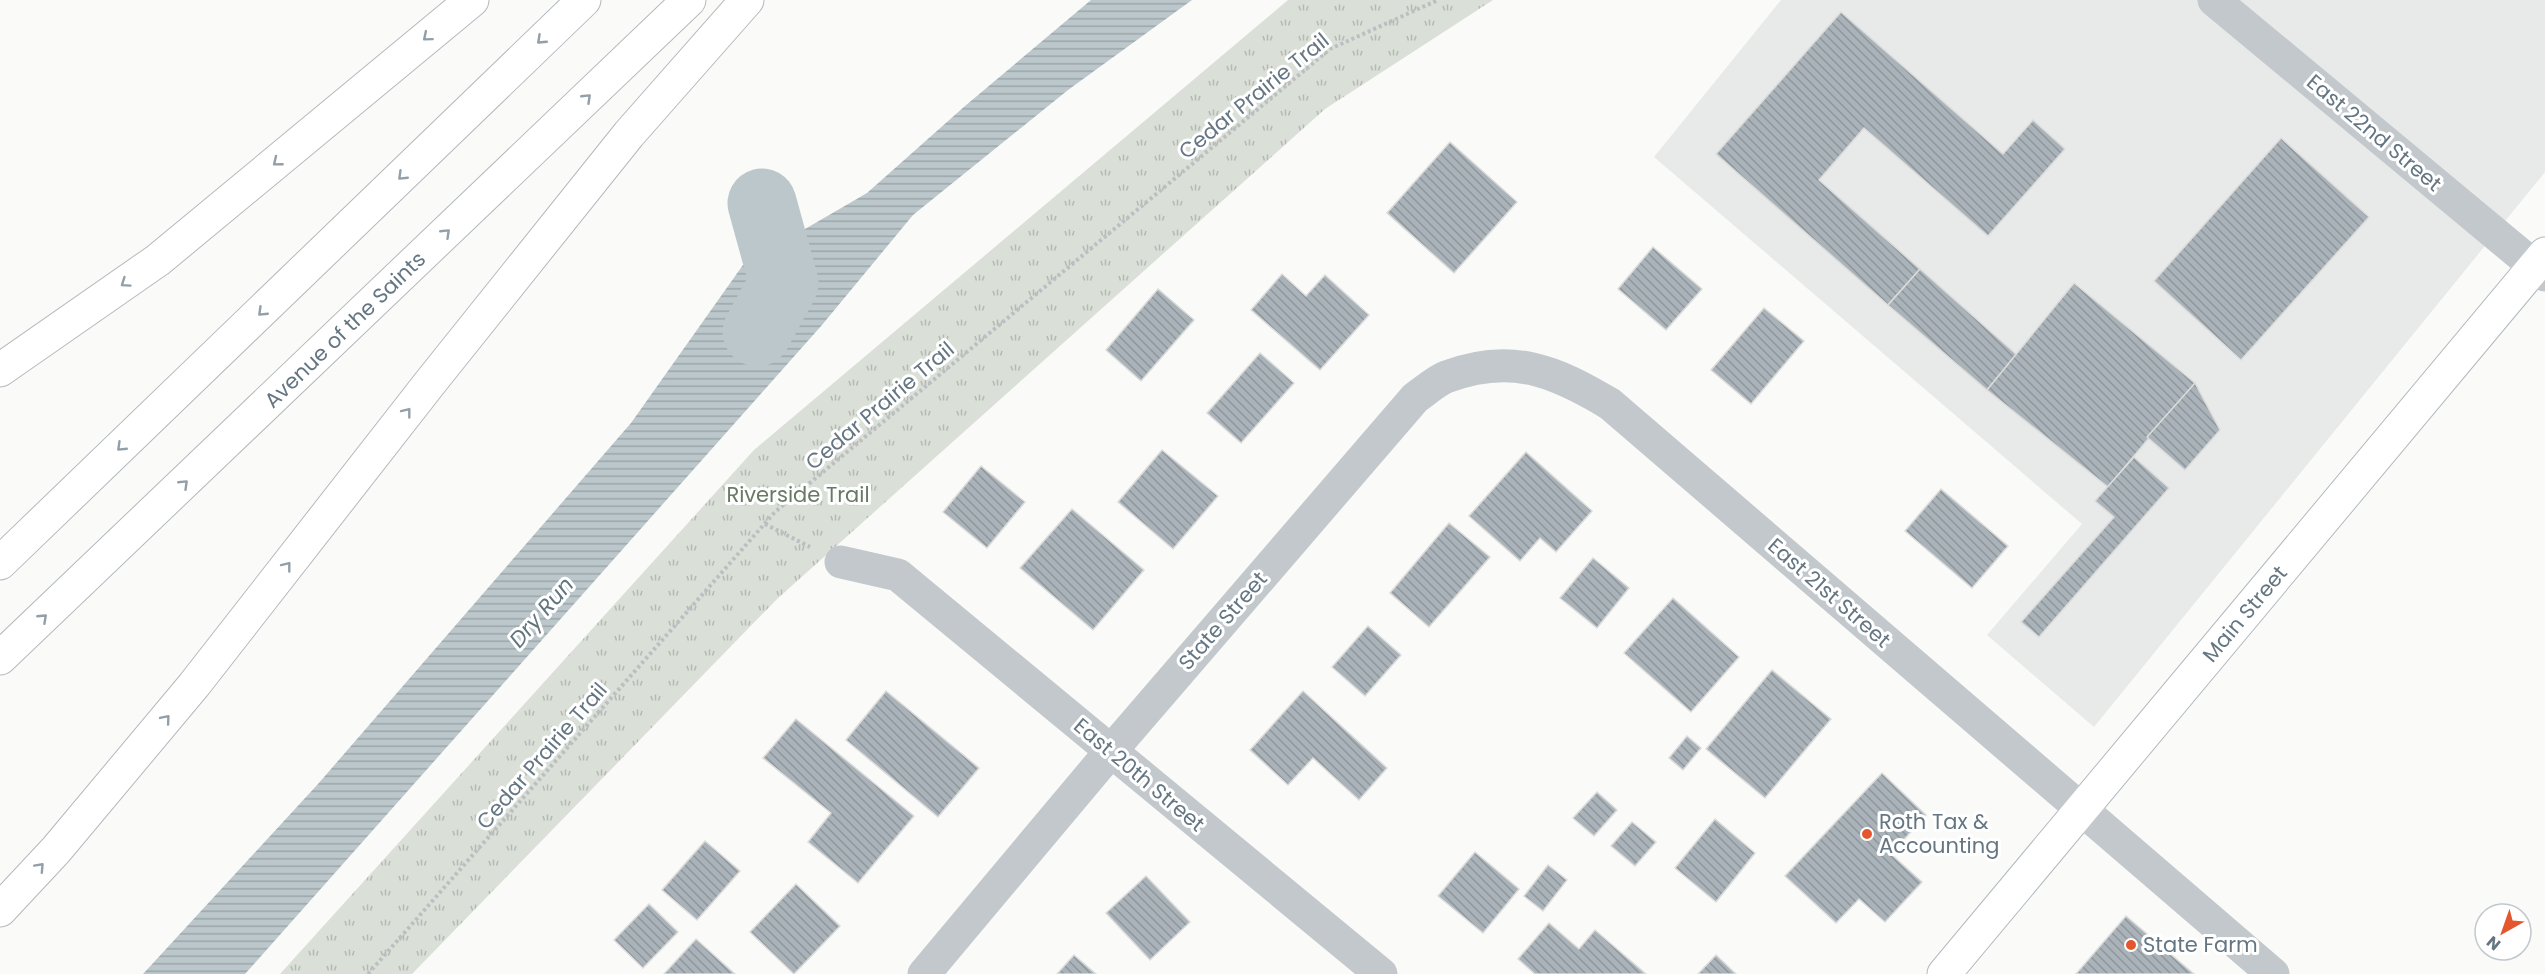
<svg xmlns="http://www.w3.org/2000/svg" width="2545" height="974" viewBox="0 0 2545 974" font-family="Poppins,sans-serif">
<defs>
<pattern id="park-tufts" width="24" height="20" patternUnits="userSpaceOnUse" patternTransform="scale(1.5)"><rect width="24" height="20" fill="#dadfd7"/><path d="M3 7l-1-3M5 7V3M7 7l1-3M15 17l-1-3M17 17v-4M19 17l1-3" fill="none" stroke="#b4b9b4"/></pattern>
<pattern id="water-rules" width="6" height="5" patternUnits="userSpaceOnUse" patternTransform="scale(1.5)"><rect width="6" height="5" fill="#bbc7cb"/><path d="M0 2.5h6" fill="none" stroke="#9ca6aa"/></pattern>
<pattern id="building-back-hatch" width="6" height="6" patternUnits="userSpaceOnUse" patternTransform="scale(1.5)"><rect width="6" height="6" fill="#aab3b9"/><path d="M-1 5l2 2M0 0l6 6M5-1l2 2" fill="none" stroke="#8e969c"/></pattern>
</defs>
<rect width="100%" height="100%" fill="#fafaf8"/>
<polygon fill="#e8e9e9" points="1781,0 2545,0 2545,172 2094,727 1987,635 2082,524 1654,157"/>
<polygon fill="url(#park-tufts)" points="1288,0 1493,0 1325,109 777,599 412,974 280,974 754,450"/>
<polygon fill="url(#water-rules)" points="1091,0 1192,0 1068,90 913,215 822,325 245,974 143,974 318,784 631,423 743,265 867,193 965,106"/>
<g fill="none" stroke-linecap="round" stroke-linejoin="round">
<polyline stroke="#bbc7cb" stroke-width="69" points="757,332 784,283 762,203"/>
</g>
<g fill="url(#building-back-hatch)" stroke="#dcdcda" stroke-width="1.5">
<polygon points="1841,12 2003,154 2033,120 2065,149 1988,236 1864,128 1819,180 1920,269 1888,305 1716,154"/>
<polygon points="2281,138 2369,217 2241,360 2154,281"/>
<polygon points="1450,142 1517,202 1454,273 1387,213"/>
<polygon points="1653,247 1702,289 1666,330 1618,289"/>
<polygon points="1920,269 2017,355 1987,390 1888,305"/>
<polygon points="1282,274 1306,296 1325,275 1369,315 1320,370 1251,310"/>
<polygon points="2074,283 2195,383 2108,487 1987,390"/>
<polygon points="1158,289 1194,320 1141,381 1106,350"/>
<polygon points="1764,308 1804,341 1751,404 1711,370"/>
<polygon points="1260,353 1294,383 1241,443 1207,413"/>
<polygon points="2195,383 2220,430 2185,470 2147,437"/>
<polygon points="1162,450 1218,496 1173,549 1118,502"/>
<polygon points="1526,452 1592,511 1556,552 1540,538 1520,561 1469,516"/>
<polygon points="2134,457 2169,488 2039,637 2021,622 2114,517 2095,501"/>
<polygon points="981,466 1025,502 987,548 943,512"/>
<polygon points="1941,489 2008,546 1972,588 1905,531"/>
<polygon points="1072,509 1144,570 1093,630 1020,568"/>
<polygon points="1449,523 1490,557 1429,627 1390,593"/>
<polygon points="1593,558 1629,588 1597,628 1560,598"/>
<polygon points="1673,598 1739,657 1691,712 1624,653"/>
<polygon points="1368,626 1401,655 1365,696 1332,667"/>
<polygon points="1772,670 1831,719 1765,798 1706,749"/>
<polygon points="886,691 979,768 938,817 846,740"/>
<polygon points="1303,691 1387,768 1359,800 1313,758 1288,785 1250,750"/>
<polygon points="796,719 914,816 858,883 808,842 831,813 763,758"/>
<polygon points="1687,736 1701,748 1683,770 1669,758"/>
<polygon points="1882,773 1926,815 1891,854 1922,882 1885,922 1859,899 1836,923 1785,876"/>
<polygon points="1597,792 1617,810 1594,836 1573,818"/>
<polygon points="1715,819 1755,853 1716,902 1675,868"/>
<polygon points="1632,822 1656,842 1635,866 1611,846"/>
<polygon points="705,841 740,871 697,920 662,890"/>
<polygon points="1475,852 1519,889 1483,933 1438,896"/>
<polygon points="1548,865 1567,880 1543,911 1524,896"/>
<polygon points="1146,876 1190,922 1150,960 1106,913"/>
<polygon points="796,884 840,926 794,974 750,932"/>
<polygon points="649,904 678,932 643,968 614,940"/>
<polygon points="2126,916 2194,974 2076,974"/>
<polygon points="1549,923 1579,949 1595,930 1646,974 1535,974 1518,959"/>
<polygon points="696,939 735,974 664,974"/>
<polygon points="1074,955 1096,974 1057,974"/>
<polygon points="1716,955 1736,974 1698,974"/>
</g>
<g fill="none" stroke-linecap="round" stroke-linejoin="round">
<g stroke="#b3babf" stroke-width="35">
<polyline id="secondary" points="1944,974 2545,254"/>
</g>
<g stroke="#b4b9bd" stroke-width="35">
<g id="highway">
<polyline points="0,370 158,260 472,0"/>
<polyline points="0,563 584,0"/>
<polyline points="0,658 689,0"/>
<polyline points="0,910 56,850 194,685 429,384 629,134 747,0"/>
</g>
</g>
<g stroke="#bbbfc2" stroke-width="4" stroke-dasharray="3 3" stroke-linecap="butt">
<polyline points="765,524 810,547"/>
<polyline points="368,974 775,512 1330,49 1438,0"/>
</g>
<g stroke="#c3c8cc" stroke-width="33">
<polyline points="2214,0 2545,275"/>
<polyline points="841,562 898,575 1381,974"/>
<path d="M924 974 1111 751 1415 398C1425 391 1436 381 1446 377 1511 352 1555 371 1610 404L2273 974"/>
</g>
<use href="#secondary" stroke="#fff" stroke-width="33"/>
<use href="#highway" stroke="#fff" stroke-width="33"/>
</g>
<defs><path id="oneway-chevron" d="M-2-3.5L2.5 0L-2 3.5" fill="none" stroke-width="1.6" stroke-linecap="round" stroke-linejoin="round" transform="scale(1.5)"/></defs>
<g stroke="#939fa8">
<use href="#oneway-chevron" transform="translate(427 37) rotate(140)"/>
<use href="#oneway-chevron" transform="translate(541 40) rotate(137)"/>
<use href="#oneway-chevron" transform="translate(587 98) rotate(-44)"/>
<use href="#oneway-chevron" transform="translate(277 162) rotate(141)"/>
<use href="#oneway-chevron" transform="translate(402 176) rotate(136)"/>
<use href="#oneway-chevron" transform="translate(446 233) rotate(-44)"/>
<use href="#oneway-chevron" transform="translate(125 283) rotate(145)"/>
<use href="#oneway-chevron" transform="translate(262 312) rotate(136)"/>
<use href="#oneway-chevron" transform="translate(407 412) rotate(-52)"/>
<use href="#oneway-chevron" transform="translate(121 447) rotate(136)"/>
<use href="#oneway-chevron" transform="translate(184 484) rotate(-44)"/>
<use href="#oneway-chevron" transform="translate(287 566) rotate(-52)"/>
<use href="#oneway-chevron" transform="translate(43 618) rotate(-43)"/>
<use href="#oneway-chevron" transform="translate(166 719) rotate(-50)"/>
<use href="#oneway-chevron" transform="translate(40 867) rotate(-47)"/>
</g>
<g fill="#e4572e" stroke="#fff" stroke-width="2">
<circle cx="1867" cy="834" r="6"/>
<circle cx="2131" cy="945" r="6"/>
</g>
<g text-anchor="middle" stroke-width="6" stroke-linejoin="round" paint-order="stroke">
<g font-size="21" fill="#657683" stroke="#fff">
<text transform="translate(1254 96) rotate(-39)" y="7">Cedar Prairie Trail</text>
<text transform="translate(2374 133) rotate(40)" y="7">East 22nd Street</text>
<text transform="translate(345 330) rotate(-44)" y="7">Avenue of the Saints</text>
<text transform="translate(880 406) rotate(-40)" y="7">Cedar Prairie Trail</text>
<text transform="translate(1829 593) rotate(41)" y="7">East 21st Street</text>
<text transform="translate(2245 614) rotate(-50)" y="7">Main Street</text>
<text transform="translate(1223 621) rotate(-49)" y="7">State Street</text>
<text transform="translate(542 756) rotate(-49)" y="7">Cedar Prairie Trail</text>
<text transform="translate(1139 775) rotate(40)" y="7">East 20th Street</text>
</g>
<g font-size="21" fill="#687a64" stroke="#fff">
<text x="798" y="502">Riverside Trail</text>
</g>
<g font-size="21" fill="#657683" stroke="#fff" text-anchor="start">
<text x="1879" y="829">Roth Tax &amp;<tspan x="1879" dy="24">Accounting</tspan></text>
<text x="2143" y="952">State Farm</text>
</g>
<g font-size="22" font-style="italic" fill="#60757c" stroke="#fff">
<text transform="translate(541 612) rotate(-49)" y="8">Dry Run</text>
</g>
</g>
<g transform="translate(2503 932) rotate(220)"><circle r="28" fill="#ffffff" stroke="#c1c8cd" stroke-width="1.5"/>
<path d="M0-4.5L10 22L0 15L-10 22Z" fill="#e4572e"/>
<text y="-9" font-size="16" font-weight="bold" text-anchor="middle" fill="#657683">N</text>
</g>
</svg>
